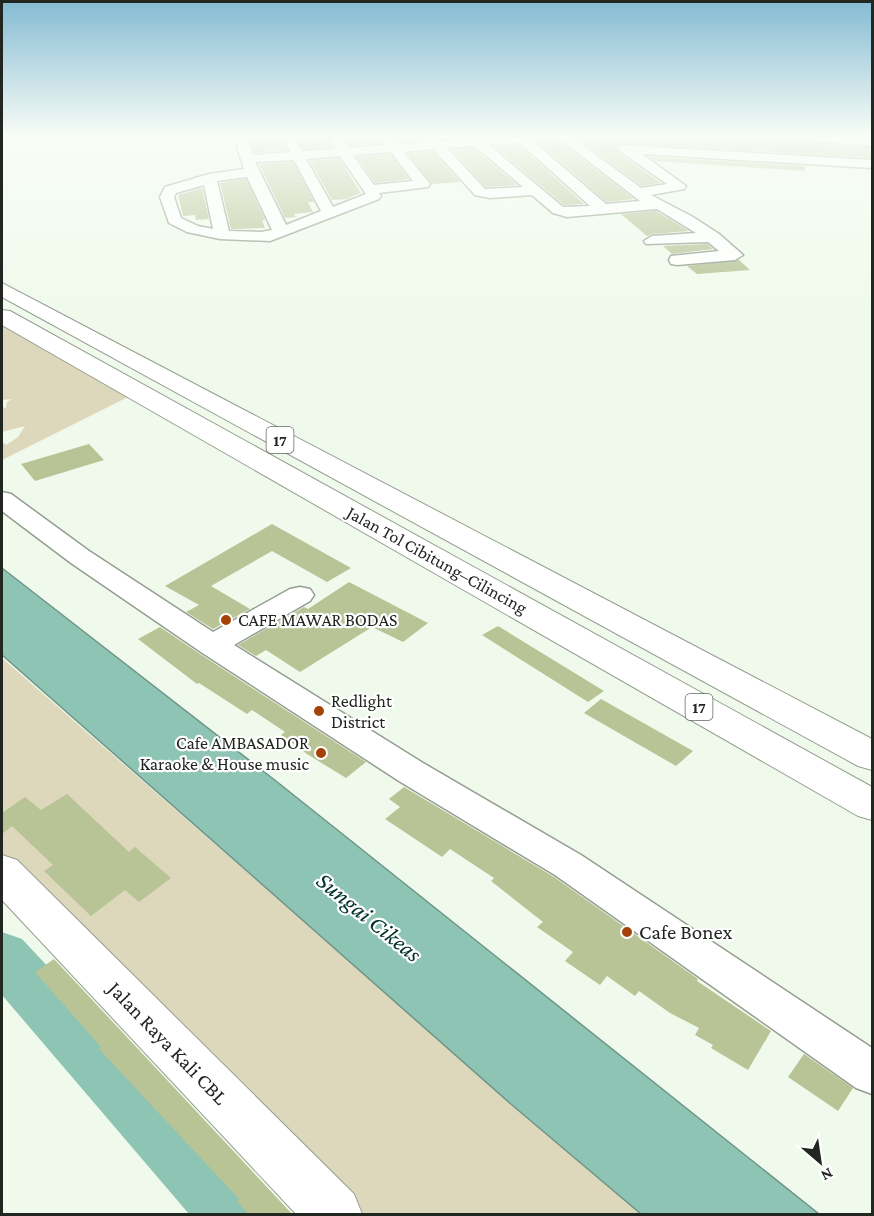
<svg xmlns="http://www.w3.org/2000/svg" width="874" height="1216" viewBox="0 0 874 1216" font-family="'Crimson Pro',serif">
<rect width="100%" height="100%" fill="#f0faec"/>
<g fill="#ddd8bb">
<polygon points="7,319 136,393 2,460 2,442 6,445 18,437 25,426 2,432 2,407 6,408 7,402 12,399 2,400 2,321"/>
<polygon points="2,658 424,1027 648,1214 329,1214 2,880"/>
</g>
<polygon fill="#8ec4b4" stroke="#6e9588" stroke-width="1.5" points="2,568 276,781 819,1214 641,1214 512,1105 2,655"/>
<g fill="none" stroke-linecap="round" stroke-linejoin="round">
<polygon fill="#8ec4b4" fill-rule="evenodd" points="2,932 22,939 257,1190 266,1214 189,1214 2,995"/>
</g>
<g fill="#b8c396">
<polygon points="249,137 282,137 287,150 254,153"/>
<polygon points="297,137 326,137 332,147 303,149"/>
<polygon points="344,137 377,137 381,143 349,146"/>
<polygon points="576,137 804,137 812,143 873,148 873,158 619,143 617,149 620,154 661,183 642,186"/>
<polygon points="557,140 634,199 607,202 540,144 551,143"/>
<polygon points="519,145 584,204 564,205 495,147"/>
<polygon points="474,148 517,185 486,187 452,150"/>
<polygon points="432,151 460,182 432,184 408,154"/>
<polygon points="390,154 409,179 375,183 357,157"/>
<polygon points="650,157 805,166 805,171 655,161"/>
<polygon points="339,158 361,193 346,199 332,200 310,161"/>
<polygon points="293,162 314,202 308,202 313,212 294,214 296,217 285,218 259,164"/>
<polygon points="246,179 265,220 262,220 265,228 231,229 220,183"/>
<polygon points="202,188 209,219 196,220 195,215 183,216 178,195"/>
<polygon points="656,211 689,231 652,234 647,236 621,214"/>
<polygon points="707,244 713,249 672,254 663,246"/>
<polygon points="739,260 750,270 697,274 687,266"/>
<polygon points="89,444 104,460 35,481 21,464"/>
<polygon points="272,524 351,568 327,582 272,551 211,586 250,609 213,629 186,612 199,605 165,586"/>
<polygon points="349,582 428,623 403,642 372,627 300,672 266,650 256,656 238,645 304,607 308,609"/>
<polygon points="498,626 604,691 588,702 482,635"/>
<polygon points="160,627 200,654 366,762 346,778 307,754 281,735 285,732 252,710 247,714 199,683 197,684 138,639"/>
<polygon points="601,699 693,751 676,766 584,713"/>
<polygon points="404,787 554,877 698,979 697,981 771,1031 748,1070 711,1048 713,1045 695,1035 699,1028 670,1013 639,991 635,996 607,976 600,985 565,961 573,952 537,927 543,922 491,881 494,878 450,849 442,857 385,819 400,807 389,799"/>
<polygon points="67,794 129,852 135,847 171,878 139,902 125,890 91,916 44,871 53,865 12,826 2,834 2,813 25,797 41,810"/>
<polygon points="54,959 293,1215 249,1215 237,1201 239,1199 99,1049 101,1047 35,972"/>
<polygon points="804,1054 853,1088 838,1111 788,1077"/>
</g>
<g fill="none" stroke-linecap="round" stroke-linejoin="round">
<g stroke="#949d90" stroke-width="3">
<g id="minor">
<path d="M234 137H246L253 155 290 152 284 137H294L302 151 336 149 328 137H341L348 148 385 145 379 137H392L398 144 427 142 423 137H436L440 141 467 139 466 137H557L551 141 534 142 606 204 640 201 557 137H572L641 188 667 184 621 152 619 148 620 145 872 160V168L642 154 686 186 684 189 651 195 693 217 719 234 743 255 735 260 677 265 671 264 669 260 671 256 719 251 708 242 646 244 644 241 652 236 696 233 657 209 567 217 553 213 532 195 490 198 475 195 433 149 404 152 430 184 428 187 379 193 381 196 379 199 270 241 220 239 187 232 169 223 160 197 165 187 209 174 244 169ZM520 143 590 206 563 207 489 145ZM475 146 523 187 485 189 447 148ZM391 152 413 181 374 185 353 155ZM340 156 366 194 333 207 306 159ZM294 160 321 211 286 225 255 162ZM247 177 272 230 261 232 229 231 217 181ZM204 185 213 229 198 226 181 218 174 197 176 193Z"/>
<polygon points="806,137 872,138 872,146 812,141"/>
<polygon points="2,492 11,494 89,551 213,632 290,589 300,587 310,589 314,595 310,601 234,645 423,763 581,855 872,1048 872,1094 856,1088 555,875 399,781 201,652 71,563 2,511"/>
</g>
</g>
<g stroke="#949d90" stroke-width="2">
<polygon id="major" points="2,855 17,860 354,1194 362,1214 296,1214 2,900"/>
</g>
<g stroke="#949d90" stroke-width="2">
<g id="highway">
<polygon points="2,283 872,739 872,770 858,766 2,297"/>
<polygon points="2,310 10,311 872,787 872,820 858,816 2,325"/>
</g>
</g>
<use href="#minor" fill="#fff" fill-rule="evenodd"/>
<use href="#major" fill="#fff" fill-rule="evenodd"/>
<use href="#highway" fill="#fff" fill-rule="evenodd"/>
</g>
<linearGradient id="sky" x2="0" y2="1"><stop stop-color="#84bad3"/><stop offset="0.44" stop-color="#f8fdf6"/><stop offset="1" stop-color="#f8fdf6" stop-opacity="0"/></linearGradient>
<rect width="874" height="308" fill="url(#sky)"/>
<g fill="#a54208" stroke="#fff" stroke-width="2">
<circle cx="226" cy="620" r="6"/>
<circle cx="319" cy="711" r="6"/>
<circle cx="321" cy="753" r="6"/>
<circle cx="627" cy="932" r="6"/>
</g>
<g text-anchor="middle" stroke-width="4.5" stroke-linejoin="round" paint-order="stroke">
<g fill="#fff" stroke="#646764" stroke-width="1.5">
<rect x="266.5" y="427" width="27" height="26" rx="4.5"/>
<rect x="685.5" y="694" width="27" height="26" rx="4.5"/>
</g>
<g font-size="16" font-weight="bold" fill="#222621">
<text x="280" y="446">17</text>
<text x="699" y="713">17</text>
</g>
<g font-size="18" fill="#222621" stroke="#fff">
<text transform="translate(437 560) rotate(29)" y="6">Jalan Tol Cibitung–Cilincing</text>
</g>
<g font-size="18" fill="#222621" stroke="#fff" text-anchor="start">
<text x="238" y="626">CAFE MAWAR BODAS</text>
<text x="331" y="707">Redlight<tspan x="331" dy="21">District</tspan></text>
<text x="309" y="749" text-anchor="end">Cafe AMBASADOR<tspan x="309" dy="21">Karaoke &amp; House music</tspan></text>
</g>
<g font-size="21" fill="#222621" stroke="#fff" text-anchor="start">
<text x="639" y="939">Cafe Bonex</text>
</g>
<g font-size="21" fill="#222621" stroke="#fff">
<text transform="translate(168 1043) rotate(46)" y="7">Jalan Raya Kali CBL</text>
</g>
<g font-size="24" font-style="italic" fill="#003328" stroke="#fff">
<text transform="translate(369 917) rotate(39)" y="8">Sungai Cikeas</text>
</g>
</g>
<rect width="874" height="1216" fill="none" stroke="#222621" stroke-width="6"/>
<g transform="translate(820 1162) rotate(151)" stroke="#ffffff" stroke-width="4.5" paint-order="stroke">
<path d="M0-4.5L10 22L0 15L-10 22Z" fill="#222621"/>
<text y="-9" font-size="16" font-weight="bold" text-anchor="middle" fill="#222621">N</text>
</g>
</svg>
